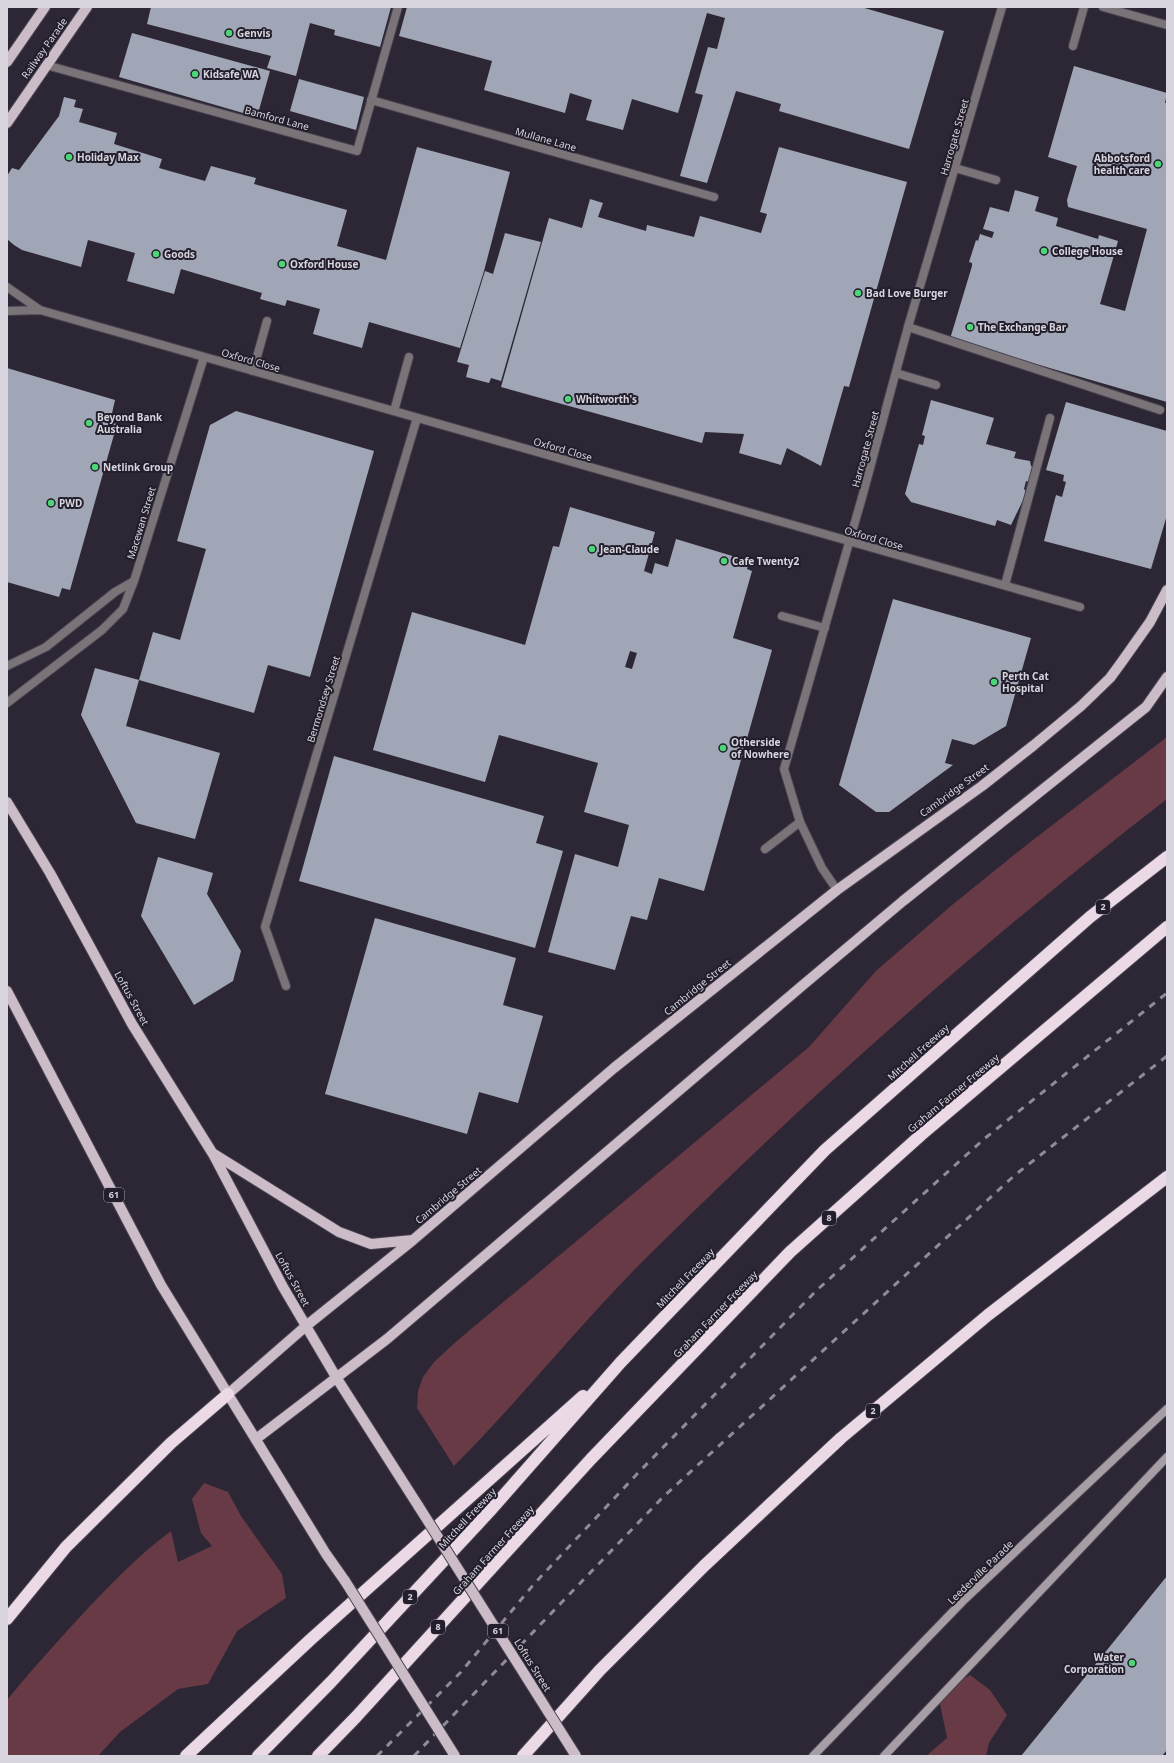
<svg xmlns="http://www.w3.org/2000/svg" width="1174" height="1763" viewBox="0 0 1174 1763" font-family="'Noto Sans',sans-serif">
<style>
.green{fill:#673a45}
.building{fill:#a1a6b7;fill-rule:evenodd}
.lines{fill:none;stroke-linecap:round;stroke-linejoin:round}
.service-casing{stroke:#484350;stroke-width:10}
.minor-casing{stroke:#484350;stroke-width:10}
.secondary-casing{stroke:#484350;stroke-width:10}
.primary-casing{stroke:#484350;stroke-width:12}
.motorway-casing{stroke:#484350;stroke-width:14}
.service{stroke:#7a7378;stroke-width:8}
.minor{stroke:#7a7378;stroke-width:8}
.secondary{stroke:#a79da5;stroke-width:8}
.primary{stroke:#cbbcc7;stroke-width:10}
.motorway{stroke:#ebd9e6;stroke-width:12}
.rail{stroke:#908c97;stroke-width:3;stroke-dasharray:7 7;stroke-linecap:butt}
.primary-bridge-casing{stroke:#484350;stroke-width:12;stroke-linecap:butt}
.primary-bridge{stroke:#cbbcc7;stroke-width:10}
.poi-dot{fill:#4cd676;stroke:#231e2b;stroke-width:1.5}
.labels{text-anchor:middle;stroke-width:4;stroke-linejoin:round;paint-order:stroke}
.shield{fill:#231e2b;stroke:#a29ea8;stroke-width:1}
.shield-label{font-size:9px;font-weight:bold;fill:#d8d5de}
.poi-label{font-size:10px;font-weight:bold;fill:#d8d5de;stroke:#231e2b;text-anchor:start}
.street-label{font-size:10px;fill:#d8d5de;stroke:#231e2b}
</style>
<rect width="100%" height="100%" fill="#2d2735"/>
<path class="green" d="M1167 737V799C983 941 809 1096 644 1260 578 1326 520 1400 454 1466L417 1408 418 1391 423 1377 434 1362 458 1340 809 1047 876 971 952 905 1029 843Z
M204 1483 228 1492 241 1516 282 1574 286 1598 237 1631 208 1684 178 1689 120 1732 98 1756H7V1700C34 1667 62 1636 90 1606 116 1579 141 1553 171 1531L178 1562 212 1546 201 1533 192 1499Z
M970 1675 990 1690 1007 1715 989 1743 986 1756H926L947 1738 938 1694Z"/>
<path class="building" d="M151 7H391L380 47 334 35 335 30 310 23 296 76 267 68 271 56 147 24Z
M407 7H861L944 31 909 149 779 111 781 104 736 91 707 183 680 176 703 95 695 93 708 47 717 49 725 18 707 13 678 113 632 99 623 130 586 120 592 100 570 93 565 113 484 90 492 61 399 36Z
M132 33 270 71 257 117 119 77Z
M1074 66 1167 93 1165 103H1167V402L950 339 972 266V263L969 262 976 240 978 241 980 234 992 238 994 232 983 229 990 207 1009 212 1015 190 1039 197 1035 211 1058 218 1056 226 1098 239 1099 235 1118 241 1100 304 1125 311 1147 229 1068 207 1067 200 1077 166 1048 157Z
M299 79 364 97 356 130 290 111Z
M64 97 76 100 74 107 83 109 79 122 117 133 114 144 162 159 159 168 205 181 211 166 256 178 254 184 347 210 337 246 386 260 417 147 510 172 484 271 460 348 369 322 362 348 313 334 320 309 287 300 285 306 260 299 262 293 181 269 174 294 127 281 135 253 88 240 81 267 22 250 14 245 7 239V176L12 168 19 170 59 116Z
M779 147 907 182 849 387 844 386 821 466 787 448 781 465 739 453 744 434 705 432 702 443 501 387 549 218 582 228 590 199 603 203 598 217 646 231 647 225 694 237 700 216 761 233 767 214 760 212Z
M505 233 541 242 501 381 491 378 489 383 466 377 469 365 457 362 485 271 493 274Z
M7 368 115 400 110 422 117 424 70 590 62 588 59 597 7 582Z
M931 400 994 418 986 444 1016 452 1014 458 1030 461 1031 466 1033 467 1029 482 1026 481 1024 489 1027 492 1011 525 997 520 995 526 911 502 905 494 919 444 923 445 925 436 922 435Z
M1066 402 1167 431V515L1151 569 1044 541 1056 495 1062 497 1066 482 1063 481 1064 475 1046 470Z
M236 411 374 451 310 677 268 665 254 713 139 680 153 632 180 640 206 549 177 541 210 425Z
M570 507 655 532 644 571 652 574 655 563 668 567 676 539 749 561 747 569 752 571 733 638 772 650 704 891 659 878 647 920 631 916 615 970 548 952 575 854 618 867 629 825 584 812 598 763 499 735 485 782 373 750 412 612 525 645 553 546 559 547ZM630 651 637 653 632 669 625 667Z
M893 599 1031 638 1006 726 974 745 952 739 945 763 953 765 889 812H876L839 785Z
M95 668 139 680 126 726 220 753 195 839 136 823 81 715Z
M334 756 544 816 536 843 563 851 535 948 299 881Z
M158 857 213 873 207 894 241 951 233 981 194 1005 141 916Z
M375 918 516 958 503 1005 543 1016 518 1103 479 1092 467 1134 325 1094Z
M1167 1576V1750L1162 1756H1021Z"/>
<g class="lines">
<g class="service-casing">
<path id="service" d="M1073 46 1084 7
M46 65 357 151 398 7
M371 100 714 197
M955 168 996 180
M908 327 1160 410
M253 371 267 321
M896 373 936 385
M394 411 409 357
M1005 585 1050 418
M782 616 825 628
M765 849 800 822"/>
</g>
<g class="minor-casing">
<path id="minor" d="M1103 7 1167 25
M7 287 40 310
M7 311 40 310 1080 607
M7 666 46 647 115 592 134 581
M7 703 102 630 123 609 134 581 204 357
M837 890 822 868 800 822 784 769 863 494 908 327 1002 7
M286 986 265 927 417 418"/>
</g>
<g class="secondary-casing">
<path id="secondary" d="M813 1756 965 1599 1167 1409
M884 1756 1167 1457"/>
</g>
<g class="primary-casing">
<path id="primary" d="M7 62 45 7
M7 123 87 7
M7 802 50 873 132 1024 213 1154 283 1287 336 1377 419 1507
M7 991 161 1285 326 1554 345 1581
M214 1154 339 1232 371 1244 413 1240
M228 1394 306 1326 413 1240 614 1068 837 890 982 786 1034 745 1081 706 1110 678 1121 663 1150 622 1167 590
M256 1439 387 1339 803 985 903 901 1146 707 1167 677"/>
</g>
<g class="motorway-casing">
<path id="motorway" d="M7 1619 66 1547 171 1443 228 1394
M186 1756 310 1640 583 1396
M258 1756 331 1682 489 1512 621 1362 825 1150 1090 917 1167 857
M318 1756 356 1717 591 1459 790 1252 921 1135 1167 927
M523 1756 600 1670 704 1566 841 1438 988 1315 1167 1177"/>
</g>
<use href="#service" class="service"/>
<use href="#minor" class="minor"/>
<use href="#secondary" class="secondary"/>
<use href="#primary" class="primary"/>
<use href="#motorway" class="motorway"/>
<path class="rail" d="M377 1756 461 1672 534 1584 637 1474 816 1291 984 1139 1167 993
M414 1756 663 1497 1015 1175 1167 1056"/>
<g class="primary-bridge-casing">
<path id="primary-bridge" d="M419 1507 576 1756
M345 1581 455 1756"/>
</g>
<use href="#primary-bridge" class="primary-bridge"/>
</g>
<g class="poi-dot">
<circle cx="229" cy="33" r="4"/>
<circle cx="195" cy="74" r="4"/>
<circle cx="69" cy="157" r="4"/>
<circle cx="1158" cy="164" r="4"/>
<circle cx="1044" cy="251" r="4"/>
<circle cx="156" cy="254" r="4"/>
<circle cx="282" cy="264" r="4"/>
<circle cx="858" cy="293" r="4"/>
<circle cx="970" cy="327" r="4"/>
<circle cx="568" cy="399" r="4"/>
<circle cx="89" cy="423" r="4"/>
<circle cx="95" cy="467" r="4"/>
<circle cx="51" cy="503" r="4"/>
<circle cx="592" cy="549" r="4"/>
<circle cx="724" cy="561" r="4"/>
<circle cx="994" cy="682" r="4"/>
<circle cx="723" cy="748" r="4"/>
<circle cx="1132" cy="1663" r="4"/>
</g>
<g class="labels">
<g class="shield">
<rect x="1096" y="900" width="14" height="14" rx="3"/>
<rect x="104" y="1188" width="20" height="14" rx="3"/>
<rect x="822" y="1211" width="14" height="14" rx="3"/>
<rect x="866" y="1404" width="14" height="14" rx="3"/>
<rect x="403" y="1590" width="14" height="14" rx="3"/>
<rect x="431" y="1620" width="14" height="14" rx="3"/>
<rect x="488" y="1624" width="20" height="14" rx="3"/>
</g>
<g class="shield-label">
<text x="1103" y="910">2</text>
<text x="114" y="1198">61</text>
<text x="829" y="1221">8</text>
<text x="873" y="1414">2</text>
<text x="410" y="1600">2</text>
<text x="438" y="1630">8</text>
<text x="498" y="1634">61</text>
</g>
<g class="poi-label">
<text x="237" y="37">Genvis</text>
<text x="203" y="78">Kidsafe WA</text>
<text x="77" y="161">Holiday Max</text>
<text x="1150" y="162" text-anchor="end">Abbotsford<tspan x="1150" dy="12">health care</tspan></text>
<text x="1052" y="255">College House</text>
<text x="164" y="258">Goods</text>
<text x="290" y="268">Oxford House</text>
<text x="866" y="297">Bad Love Burger</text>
<text x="978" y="331">The Exchange Bar</text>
<text x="576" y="403">Whitworth's</text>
<text x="97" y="421">Beyond Bank<tspan x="97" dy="12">Australia</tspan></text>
<text x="103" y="471">Netlink Group</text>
<text x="59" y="507">PWD</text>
<text x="600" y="553">Jean-Claude</text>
<text x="732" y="565">Cafe Twenty2</text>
<text x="1002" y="680">Perth Cat<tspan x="1002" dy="12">Hospital</tspan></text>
<text x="731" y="746">Otherside<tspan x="731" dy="12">of Nowhere</tspan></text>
<text x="1124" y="1661" text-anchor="end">Water<tspan x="1124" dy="12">Corporation</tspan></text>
</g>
<g class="street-label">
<text transform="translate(44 48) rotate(-55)" y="4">Railway Parade</text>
<text transform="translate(277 118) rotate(15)" y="4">Bamford Lane</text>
<text transform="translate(954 137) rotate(-74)" y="4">Harrogate Street</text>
<text transform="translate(546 139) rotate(16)" y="4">Mullane Lane</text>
<text transform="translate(251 360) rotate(16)" y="4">Oxford Close</text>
<text transform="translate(563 449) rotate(16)" y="4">Oxford Close</text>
<text transform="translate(865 449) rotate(-75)" y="4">Harrogate Street</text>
<text transform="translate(141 523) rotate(-73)" y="4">Macewan Street</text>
<text transform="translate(874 538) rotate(16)" y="4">Oxford Close</text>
<text transform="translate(323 699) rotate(-73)" y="4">Bermondsey Street</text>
<text transform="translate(954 790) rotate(-36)" y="4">Cambridge Street</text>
<text transform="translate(697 987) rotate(-39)" y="4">Cambridge Street</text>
<text transform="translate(132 998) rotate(61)" y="4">Loftus Street</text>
<text transform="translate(918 1052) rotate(-42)" y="4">Mitchell Freeway</text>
<text transform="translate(953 1093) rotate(-40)" y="4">Graham Farmer Freeway</text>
<text transform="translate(448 1195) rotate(-40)" y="4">Cambridge Street</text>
<text transform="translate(685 1278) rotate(-46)" y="4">Mitchell Freeway</text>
<text transform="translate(293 1279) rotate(61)" y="4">Loftus Street</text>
<text transform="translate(715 1314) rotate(-46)" y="4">Graham Farmer Freeway</text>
<text transform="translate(467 1518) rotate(-47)" y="4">Mitchell Freeway</text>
<text transform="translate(493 1550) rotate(-48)" y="4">Graham Farmer Freeway</text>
<text transform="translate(980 1572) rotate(-44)" y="4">Leederville Parade</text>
<text transform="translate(533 1665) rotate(58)" y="4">Loftus Street</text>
</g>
</g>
<rect width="1174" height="1763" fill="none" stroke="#d8d5de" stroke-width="16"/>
</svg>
